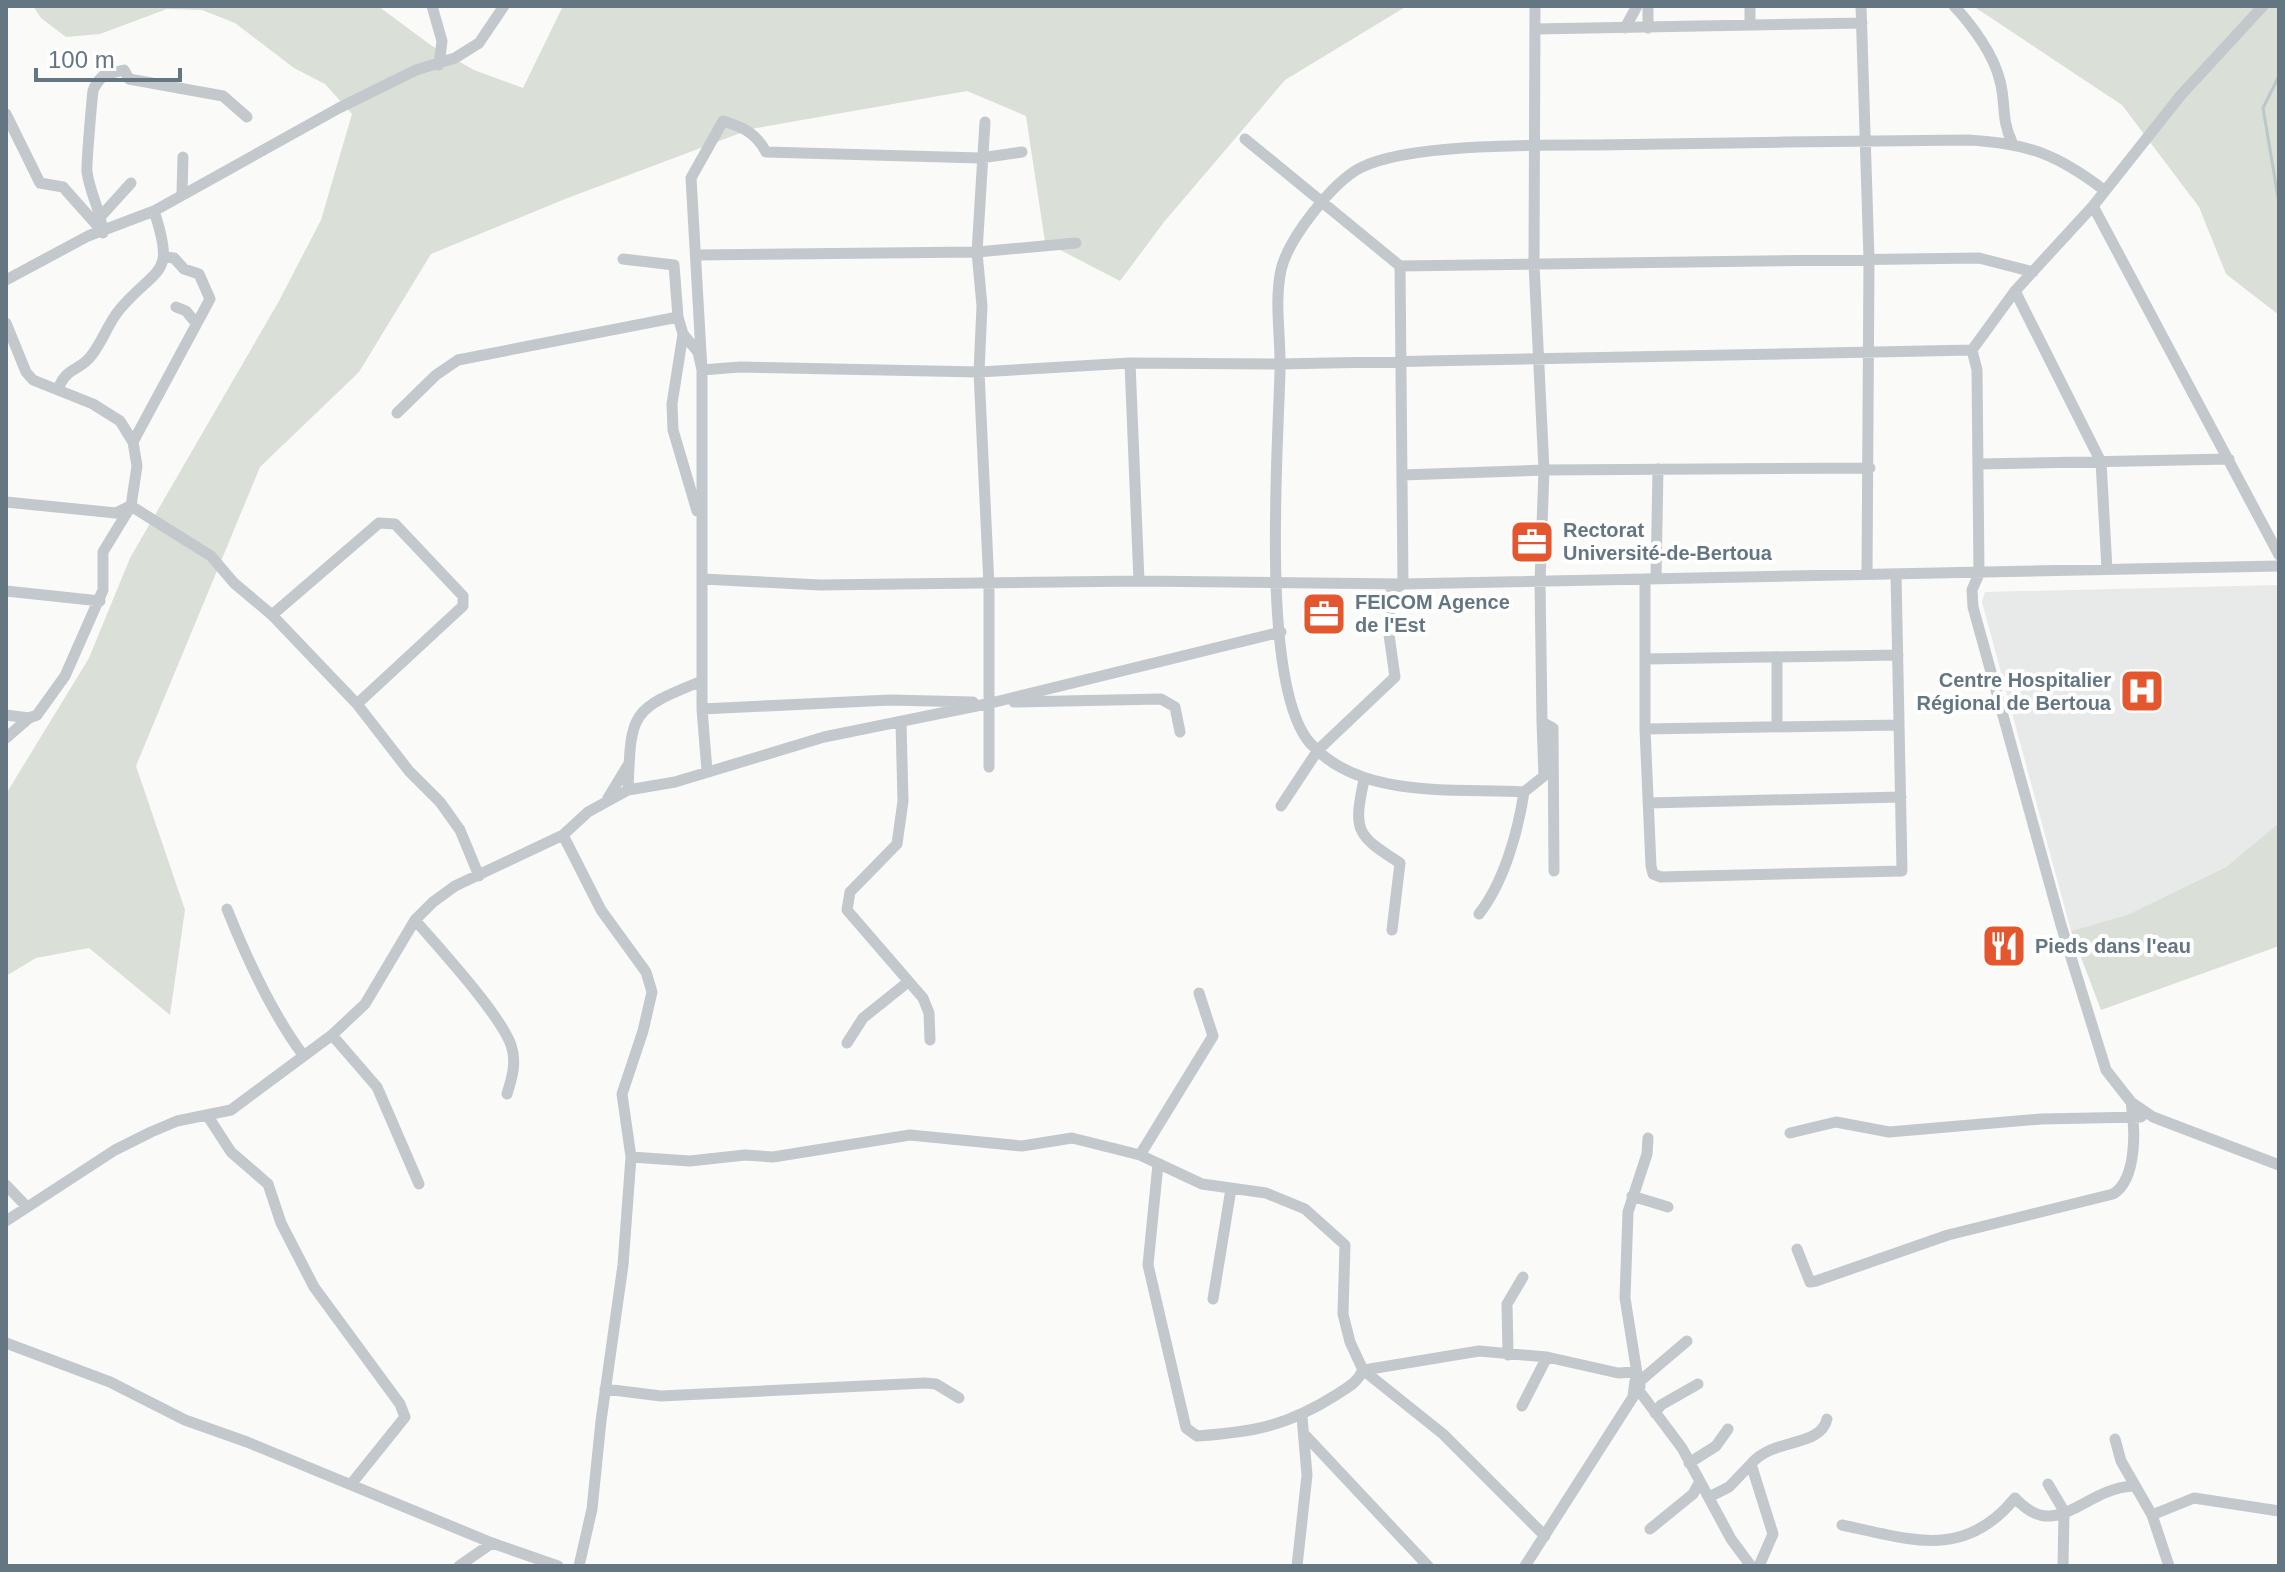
<svg xmlns="http://www.w3.org/2000/svg" width="2285" height="1572" viewBox="0 0 2285 1572" font-family="Arial,sans-serif">
<style>
.built{fill:#e8e9e9}
.green{fill:#dadfd7}
.lines{fill:none;stroke-linecap:round;stroke-linejoin:round}
.stream{stroke:#bbc7cb;stroke-width:3}
.minor{stroke:#c3c8cc;stroke-width:11}
.labels{text-anchor:middle;stroke-width:8;stroke-linejoin:round;paint-order:stroke}
.poi-label{font-size:20px;font-weight:bold;fill:#657683;stroke:#fff;text-anchor:start}
</style>
<rect width="100%" height="100%" fill="#fafaf8"/>
<path class="built" d="M2279 585V823L2226 867 2127 915 2071 931 1982 602 1985 592Z"/>
<path class="green" d="M33 6H378L432 46 474 70 523 88 563 6H1407L1285 80 1164 222 1120 281 1045 242 1026 116 967 91 751 129 565 199 431 254 359 372 260 467 136 766 185 910 170 1015 89 948 36 958 6 976V794L89 658 130 558 279 301 321 220 352 114 325 84 294 68 235 23 202 10 167 9 100 34 66 37 41 18Z
M1973 6H2279V315L2226 274 2199 207 2122 105Z
M2279 823V946L2101 1010 2071 931 2127 915 2226 867Z"/>
<g class="lines">
<path class="stream" d="M2279 76 2263 108 2279 203"/>
<path class="minor" d="M432 6 442 41 439 65
M1535 6 1534 264 1544 470 1540 582 1542 722 1553 728 1554 871
M1648 6V28
M1861 6 1869 259 1867 574
M1954 6C1972 25 1994 55 2000 81 2006 103 2001 120 2012 142
M2263 6 2181 95 2093 206 2015 291 1972 350 1977 370 1979 574 1972 590 1973 607 2061 925 2106 1070 2131 1102 2153 1117 2279 1165
M1750 25V6
M1625 28 1637 6
M1535 29 1862 23
M6 114 40 183 63 187 103 232
M985 122 977 252 982 306 979 372 989 586V767
M1245 139 1400 266 1979 258 2033 272
M182 193 183 157
M2093 206 2279 555
M102 215 131 183
M103 233C101 211 90 194 87 172 86 167 92 98 93 91 95 84 99 80 104 75L124 70 129 79 223 96 247 117
M697 255 977 252 1076 243
M623 259 674 265 678 317 683 334 672 404 673 430 697 511
M6 280 88 236 154 211 339 108 416 70 455 58 479 43 504 6
M2015 291 2101 462 2107 569
M176 307 186 311 196 323
M6 323 26 372 33 380 93 404 120 421 133 442 137 466 131 506 103 552V590L65 676 37 715 29 718 6 715
M683 334 698 352 702 370 740 367 979 372 1130 363 1280 364 1972 350
M1130 363 1139 581
M58 389C67 366 80 371 91 356 103 341 108 323 120 309 158 265 176 277 154 211
M397 413 436 375 458 360 678 317
M133 442 210 299 199 274 184 269 174 258 165 257
M1978 464 2229 459
M1402 475 1544 470 1870 468
M6 502 116 513 130 506
M131 506 211 556 234 583 272 615 357 704 409 771 440 802 460 830 479 876
M703 579 820 585 1139 581 1403 584 2279 566
M1645 579V729L1651 866 1653 874 1661 877 1902 871 1896 574
M1656 579 1658 469
M6 591 100 601
M272 615 379 523 395 524 463 596V606L357 704
M1645 659 1898 655
M1014 702 1161 699 1175 707 1180 732
M702 709 890 700 973 702
M1542 722 1544 776 1524 792C1456 788 1360 800 1310 743 1260 685 1278 452 1280 371 1281 337 1274 303 1281 270 1288 239 1332 183 1360 168 1407 143 1540 145 1597 145 1721 143 1844 141 1968 140 2027 143 2057 154 2104 190
M901 723 903 801 897 844 850 892 847 910 923 998 929 1013 930 1040
M1777 727V657
M1645 729 1899 725
M6 738 29 718
M707 771 702 709V370L691 178 723 121C743 127 756 133 766 152L980 158 1022 152
M1364 780C1353 831 1356 835 1400 863L1392 930
M628 790C631 713 629 710 702 681
M608 798 628 765
M1648 803 1901 797
M1281 806 1318 750 1395 677 1388 628 1391 591 1403 584 1400 266
M227 909C247 959 271 1012 303 1055
M1479 914C1504 882 1518 832 1524 792
M415 920C439 948 500 1014 511 1045 517 1062 512 1078 507 1094
M332 1035 377 1087 419 1184
M847 1043 863 1018 908 982
M207 1115 231 1152 268 1184 281 1223 314 1287 400 1404 405 1417 352 1483
M1790 1133 1836 1122 1889 1132 2041 1119 2141 1117
M1648 1138 1647 1154 1628 1212 1625 1298 1640 1392 1682 1448 1731 1539 1751 1566
M1140 1155 1213 1036 1199 993
M631 1157 690 1161 745 1155 773 1157 910 1135 1022 1146 1072 1138 1140 1155 1202 1184 1266 1193 1305 1209 1345 1245 1343 1314 1350 1342 1363 1370 1443 1434 1545 1536
M1158 1164 1148 1265 1186 1428 1197 1436C1254 1432 1287 1426 1336 1395 1348 1387 1357 1383 1363 1370
M6 1185 27 1207
M1632 1196 1668 1207
M6 1221 115 1150 151 1132 177 1121 231 1110 332 1035 365 1004 415 920 433 902 455 886 563 835
M1797 1249 1810 1282 1816 1281 1948 1235 2113 1194C2138 1179 2135 1126 2131 1102
M1213 1299 1231 1189
M6 1343 110 1382 185 1420 247 1442 492 1543 558 1566
M1508 1355 1507 1304 1523 1277
M1364 1370 1479 1351 1547 1357 1618 1373 1636 1372
M1640 1387V1381L1687 1341
M605 1389 661 1396 925 1383 936 1384 959 1398
M1522 1406 1547 1357
M1655 1413 1661 1405 1698 1384
M1305 1435 1428 1566
M2115 1439 2121 1461 2152 1515 2169 1566
M1689 1463 1716 1446 1728 1429
M2048 1484 2064 1511 2063 1566
M1711 1496 1729 1487 1751 1464
M2152 1515 2194 1498 2279 1511
M1842 1525C1909 1539 1964 1561 2015 1498 2057 1544 2083 1488 2134 1486
M1650 1529 1693 1494 1699 1483
M459 1566 492 1543
M579 1566 592 1509 601 1421 623 1265 631 1157 622 1094 643 1031 652 992 646 972 601 910 563 835 588 812 628 790 675 782 824 737 991 703 1281 632
M1297 1566 1307 1475 1302 1417
M1525 1566 1633 1397 1635 1381
M1759 1566 1773 1534 1751 1464C1774 1437 1820 1448 1827 1419"/>
</g>
<defs>
<g id="office-square" transform="scale(2.3)"><rect x="-9" y="-9" width="18" height="18" rx="4" fill="#e4572e" stroke="#fff"/><path d="M-6-3h4V-5.5h4V-3h4V5H-6ZM-1-4.5V-3h2v-1.5ZM-6 0V1H6V0Z" fill="#fff"/></g>
<g id="hospital-square" transform="scale(2.3)"><rect x="-9" y="-9" width="18" height="18" rx="4" fill="#e4572e" stroke="#fff"/><path d="M-5-5h3v3.5h4V-5h3V5h-3V1.5h-4V5h-3Z" fill="#fff"/></g>
<g id="restaurant-square" transform="scale(2.3)"><rect x="-9" y="-9" width="18" height="18" rx="4" fill="#e4572e" stroke="#fff"/><path d="M-5-6h1v4h1v-4h1v4h1v-4h1v5L-1.5 .5V6h-2V.5L-5-1ZM5-6V6H3V1.5H1.5Q1.5-4 5-6Z" fill="#fff"/></g>
</defs>
<g fill-rule="evenodd">
<use href="#office-square" x="1532" y="542"/>
<use href="#office-square" x="1324" y="614"/>
<use href="#hospital-square" x="2142" y="691"/>
<use href="#restaurant-square" x="2004" y="946"/>
</g>
<g class="labels">
<g class="poi-label">
<text x="1563" y="537">Rectorat<tspan x="1563" dy="23">Université-de-Bertoua</tspan></text>
<text x="1355" y="609">FEICOM Agence<tspan x="1355" dy="23">de l'Est</tspan></text>
<text x="2111" y="687" text-anchor="end">Centre Hospitalier<tspan x="2111" dy="23">Régional de Bertoua</tspan></text>
<text x="2035" y="953">Pieds dans l'eau</text>
</g>
</g>
<rect width="2285" height="1572" fill="none" stroke="#657683" stroke-width="16"/>
<path d="M36 68v12h144v-12" fill="none" stroke="#657683" stroke-width="4"/>
<text x="48" y="68" font-size="24" fill="#657683" stroke="#ffffff" stroke-width="6" paint-order="stroke">100 m</text>
</svg>
